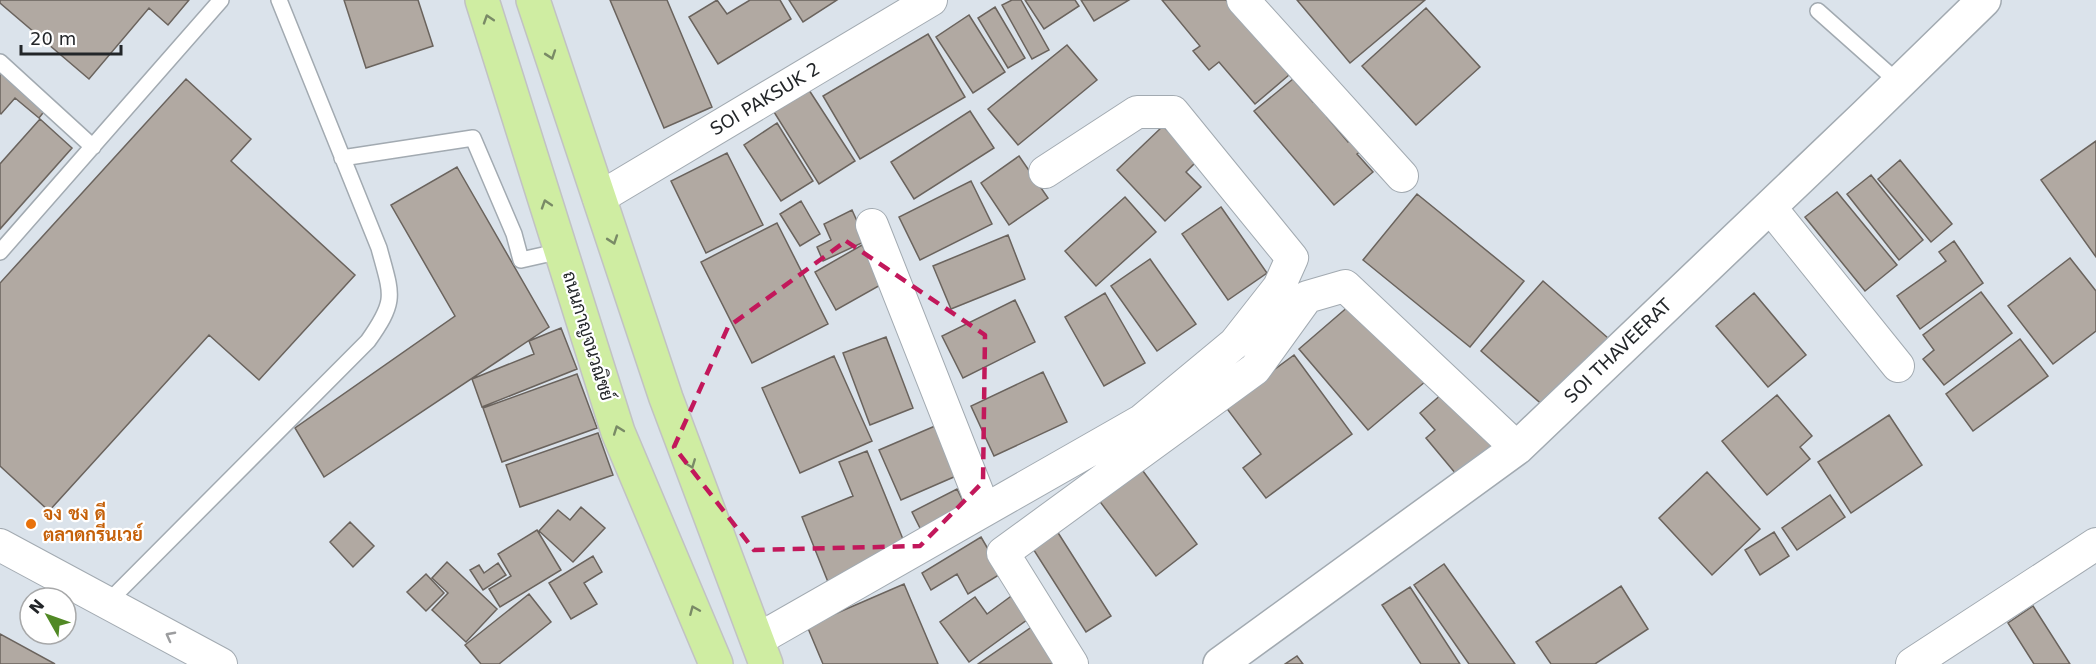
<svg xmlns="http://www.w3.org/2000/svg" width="2096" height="664" viewBox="0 0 2096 664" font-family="'DejaVu Sans',Sarabun,sans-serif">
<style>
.building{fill:#b1a9a2;stroke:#6a635d;stroke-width:1.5}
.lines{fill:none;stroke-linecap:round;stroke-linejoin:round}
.lane-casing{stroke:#a2aab1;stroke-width:18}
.street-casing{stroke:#a2aab1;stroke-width:34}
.secondary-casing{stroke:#a2aab1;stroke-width:36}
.primary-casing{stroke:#c1c2c3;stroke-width:36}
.lane{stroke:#fff;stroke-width:15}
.street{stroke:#fff;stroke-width:32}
.secondary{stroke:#fff;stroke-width:33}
.primary{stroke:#cfeda2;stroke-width:33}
.oneway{stroke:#798a66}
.oneway2{stroke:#9c9d9f}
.marked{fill:none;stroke:#c2185b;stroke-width:4.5;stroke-dasharray:12 8;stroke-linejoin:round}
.food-dot{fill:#e8710a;stroke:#fff;stroke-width:2}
.labels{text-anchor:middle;stroke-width:4.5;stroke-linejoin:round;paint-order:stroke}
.street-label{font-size:18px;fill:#232629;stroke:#fff}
.food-label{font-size:18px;font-weight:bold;fill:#c56008;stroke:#fff;text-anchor:start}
</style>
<rect width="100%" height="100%" fill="#dbe3eb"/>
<path class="building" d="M0 0H189L168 25 149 8 89 79 0 3Z
M344 0H418L433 46 366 68Z
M610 0H667L712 107 664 128Z
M717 0 727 14 750 0H780L791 19 718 64 689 17Z
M789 0H837L803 22Z
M1012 0H1021L1049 50 1032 59 1002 5Z
M1025 0H1075L1079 6 1044 29Z
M1081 0H1129L1094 21Z
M1162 0H1226L1289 75 1255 104 1219 62 1209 70 1193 51 1200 46Z
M1297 0H1425L1350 63Z
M995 7 1025 58 1008 68 978 18Z
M1426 8 1480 67 1416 125 1362 66Z
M969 15 1005 72 973 93 936 37Z
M928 34 965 97 860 159 823 96Z
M1067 45 1097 80 1018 145 988 109Z
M0 71 46 109 39 118 15 98 1 114 0 113Z
M186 79 251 139 231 161 355 275 259 380 209 335 49 511 0 466V283Z
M1293 79 1313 102 1321 95 1334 111 1327 117 1348 142 1356 136 1365 148 1357 154 1373 172 1334 205 1254 111Z
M809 90 855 161 819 184 774 112Z
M970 111 994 148 914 199 891 162Z
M40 119 72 148 0 229V164Z
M777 123 813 181 781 201 744 145Z
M1163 126 1197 161 1186 172 1201 187 1165 221 1117 170Z
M2096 141V257L2041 180Z
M727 153 763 225 706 253 671 181Z
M1019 156 1048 198 1009 225 981 183Z
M1900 160 1952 224 1931 242 1878 179Z
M457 167 549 327 324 477 295 428 455 316 391 205Z
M1871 175 1923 240 1899 260 1847 194Z
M971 181 992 224 920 260 899 217Z
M1837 192 1897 265 1865 291 1805 217Z
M1417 194 1524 281 1470 347 1363 260Z
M1125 197 1156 232 1096 286 1065 251Z
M801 201 820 234 800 246 780 214Z
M1221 207 1267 273 1228 300 1182 234Z
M852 210 866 241 823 261 817 247 831 240 824 224Z
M777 223 828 324 752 363 701 262Z
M1008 235 1025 279 951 309 933 266Z
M1954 241 1983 283 1920 329 1897 296 1946 261 1939 252Z
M862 245 884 283 836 310 815 272Z
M2070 258 2096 291V331L2053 364 2008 306Z
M1150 259 1196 324 1157 351 1111 286Z
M1543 281 1608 338 1546 408 1481 351Z
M1981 292 2012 333 1944 385 1923 359 1934 350 1923 335Z
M1105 293 1145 363 1104 386 1065 317Z
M1754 293 1806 355 1768 387 1716 326Z
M1357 299 1426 381 1368 430 1299 349Z
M1015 300 1035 342 963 378 942 336Z
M561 328 577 369 482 407 472 379 534 354 529 341Z
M886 337 913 408 870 425 843 353Z
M2020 339 2048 376 1973 431 1946 394Z
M1294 355 1352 434 1266 498 1243 468 1261 454 1225 406Z
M834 356 872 441 800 473 762 388Z
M1043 372 1067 422 994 456 971 406Z
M577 374 597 428 502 462 483 408Z
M1450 387 1500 447 1461 480 1426 438 1435 430 1420 413Z
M1777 395 1812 436 1800 447 1810 459 1767 495 1722 441Z
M1889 415 1922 465 1851 513 1818 462Z
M942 423 963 473 901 500 879 450Z
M598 433 613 475 520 507 506 465Z
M867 451 907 549 828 582 802 517 853 496 839 462Z
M1140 467 1197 544 1156 576 1098 499Z
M1707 472 1760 529 1712 575 1659 518Z
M957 489 969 513 924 536 912 512Z
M1830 495 1845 517 1797 550 1782 528Z
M581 507 605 528 573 562 539 531 558 510 570 520Z
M350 522 374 546 353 567 330 542Z
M1055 528 1111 616 1086 632 1030 544Z
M537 530 561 570 500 607 489 589 511 576 498 554Z
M1774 532 1789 556 1760 575 1745 550Z
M981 537 1002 573 968 594 957 574 931 590 922 573Z
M593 556 602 572 584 583 597 604 571 619 549 583Z
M447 562 497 609 466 642 432 610 448 593 432 578Z
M498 563 506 575 483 590 470 570 479 565 484 573Z
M1444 564 1515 664H1469L1414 585Z
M426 574 444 593 426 611 407 592Z
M904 584 938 664H823L807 626Z
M1621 586 1648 629 1595 664H1551L1536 642Z
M1410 587 1460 664H1421L1382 605Z
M529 594 551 622 499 664H481L465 645Z
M1014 594 1031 617 969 662 940 622 975 597 987 614Z
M2033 606 2070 664H2034L2008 623Z
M1036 624 1054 664H978Z
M0 634 55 664H0Z
M1297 656 1303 664H1285Z"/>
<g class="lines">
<g class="lane-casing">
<path id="lane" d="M1818 11 1899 83
M0 62 93 147
M342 158 473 138 514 234 521 260 561 251
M0 252 221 0
M107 603 368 341C397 300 392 296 379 248L279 0"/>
</g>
<g class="street-casing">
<path id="street" d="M1243 0 1402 176
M599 198 931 0
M1770 207 1898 366
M872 225 984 509
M0 545 221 664
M757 640 1141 421 1235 343 1279 287 1292 258 1173 112H1137L1045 172
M1072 664 1003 553 1255 369 1307 297 1345 286 1517 448
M1912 664 2096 544"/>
</g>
<g class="secondary-casing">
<path id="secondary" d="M1220 664 1517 448 1866 115 1984 0"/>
</g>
<g class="primary-casing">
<path id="primary" d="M482 0 618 432 716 664
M533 0 666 398 766 664"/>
</g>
<use href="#lane" class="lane"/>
<use href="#street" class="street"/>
<use href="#secondary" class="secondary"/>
<use href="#primary" class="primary"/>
</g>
<defs><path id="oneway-chevron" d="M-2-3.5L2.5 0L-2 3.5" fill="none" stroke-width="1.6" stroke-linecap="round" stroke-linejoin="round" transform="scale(1.5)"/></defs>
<g class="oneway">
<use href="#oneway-chevron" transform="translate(488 19) rotate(-108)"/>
<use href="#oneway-chevron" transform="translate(551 55) rotate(71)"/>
<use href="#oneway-chevron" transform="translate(546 204) rotate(-108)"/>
<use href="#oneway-chevron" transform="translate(613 240) rotate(71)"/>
<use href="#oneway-chevron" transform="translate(618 430) rotate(-110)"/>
<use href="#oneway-chevron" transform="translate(691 464) rotate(69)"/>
<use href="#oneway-chevron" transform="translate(694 610) rotate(-113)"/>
</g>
<use class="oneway2" href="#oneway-chevron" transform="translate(170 636) rotate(-152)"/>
<path class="marked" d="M846 241 985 335 983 482 920 546 754 550 674 447 728 327Z"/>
<circle class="food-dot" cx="31" cy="524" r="6"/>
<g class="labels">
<g class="street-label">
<text transform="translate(765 99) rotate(-31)" y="6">SOI PAKSUK 2</text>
<text transform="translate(588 336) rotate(73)" y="6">ถนนกาญจนวณิชย์</text>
<text transform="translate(1618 351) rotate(-44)" y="6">SOI THAVEERAT</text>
</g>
<g class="food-label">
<text x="43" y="520">จง ชง ดี<tspan x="43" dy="21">ตลาดกรีนเวย์</tspan></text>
</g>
</g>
<g transform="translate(48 616) rotate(310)"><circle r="28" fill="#ffffff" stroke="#a7a8a9" stroke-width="1.5"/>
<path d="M0-4.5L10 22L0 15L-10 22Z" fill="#518925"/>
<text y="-9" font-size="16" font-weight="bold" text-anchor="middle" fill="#232629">N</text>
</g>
<path d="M21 45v9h100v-9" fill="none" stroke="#232629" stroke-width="3"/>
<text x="30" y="45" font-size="18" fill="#232629" stroke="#ffffff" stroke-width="4.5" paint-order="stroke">20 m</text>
</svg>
